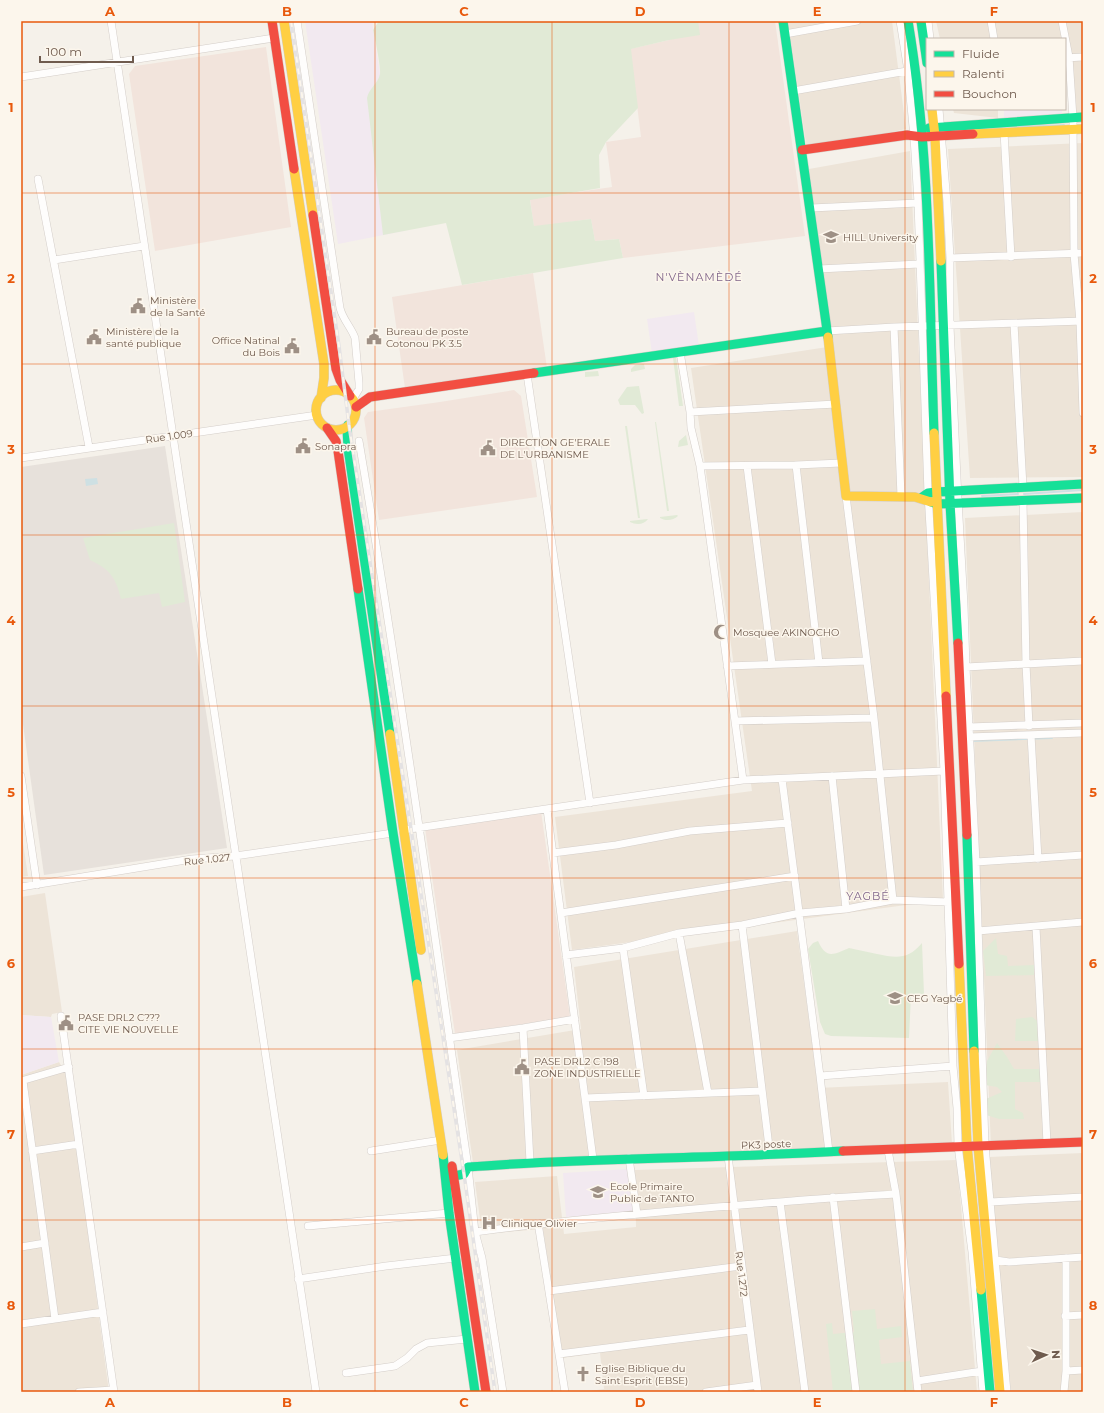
<svg xmlns="http://www.w3.org/2000/svg" width="1104" height="1413" viewBox="0 0 1104 1413" font-family="Montserrat,sans-serif">
<style>
.residential{fill:#ede4d8}
.commercial{fill:#f2e4dc}
.industrial{fill:#e7e1db}
.education{fill:#f2e9f0}
.green{fill:#e1ead6}
.water{fill:#cee0e3}
.lines{fill:none;stroke-linecap:round;stroke-linejoin:round}
.stream{stroke:#cee0e3;stroke-width:2}
.street-casing{stroke:#d4cec9;stroke-width:8}
.fast-casing{stroke:#d4cec7;stroke-width:10}
.slow-casing{stroke:#d4cec7;stroke-width:10}
.jam-casing{stroke:#d4cec7;stroke-width:10}
.street{stroke:#fefdfc;stroke-width:7}
.fast{stroke:#16e098;stroke-width:9}
.slow{stroke:#ffcf43;stroke-width:9}
.jam{stroke:#f24e42;stroke-width:9}
.rail-casing{stroke:#e4e2e3;stroke-width:3.5}
.rail{stroke:#fcf6ec;stroke-width:2;stroke-dasharray:6;stroke-linecap:butt}
.grid{fill:none;stroke:#e8590c;stroke-width:1;stroke-opacity:0.55}
.labels{text-anchor:middle;stroke-width:3;stroke-linejoin:round;paint-order:stroke}
.poi-label{font-size:10px;fill:#6f5b4e;stroke:#fcf6ec;text-anchor:start}
.street-label{font-size:10px;fill:#6f5b4e;stroke:#fcf6ec}
.neighbourhood-label{font-size:11px;letter-spacing:1px;fill:#80668b;stroke:#fcf6ec}
.neatline{fill:none;stroke:#e8590c;stroke-width:1.5}
.grid-label{font-size:13px;text-anchor:middle;font-weight:bold;fill:#e8590c}
</style>
<rect width="100%" height="100%" fill="#f5f1ea"/>
<path class="residential" d="M788 21H892L906 129 807 150Z
M936 21H1083V123H1074L1065 39H940Z
M953 109H998V118L954 113Z
M1083 143V477L970 478 948 149Z
M910 151 943 900 572 950 555 817 752 791 691 368 834 346 809 169Z
M1083 512V1143L991 1147 965 518Z
M21 830 28 876 21 877Z
M45 893 62 1012 52 1014 51 1017 21 1015V897Z
M797 931 818 1088 948 1082 952 1144 473 1163 457 1050 581 1029 574 967Z
M59 1062 67 1075 109 1392H21V1075Z
M1083 1153V1392H1011L989 1157Z
M957 1160 977 1392H583L604 1389 600 1353 562 1358 543 1229 482 1234 475 1182 557 1176 564 1234 636 1227 635 1170Z"/>
<path class="commercial" d="M667 21H775L805 236 623 258 619 239 595 241 591 219 534 227 530 199 612 187 606 142 641 137 630 49 669 40Z
M266 47 291 227 155 251 129 74 135 66Z
M533 273 547 368 405 388 392 297Z
M514 390 521 396 537 497 379 520 364 418 368 412 440 402Z
M541 811 570 1017 455 1034 425 828Z"/>
<path class="industrial" d="M165 446 227 848 44 875 21 710V467Z"/>
<path class="education" d="M305 21H372L404 231 338 244Z
M1004 109H1062V116L1004 119Z
M694 312 699 346 652 353 647 319Z
M21 1015 51 1017 59 1062 21 1075Z
M629 1169 633 1212 566 1217 563 1173Z"/>
<path class="green" d="M379 21H698L700 35 669 40 631 49 638 108 606 142 599 155 600 188 530 200 534 226 591 219 595 241 619 239 623 258 462 285 446 223 383 235 367 98C369 88 378 84 380 74 381 67 375 38 373 30Z
M676 357 683 406H679L673 358Z
M644 364 645 369 631 372V369L635 365Z
M598 371 599 376 585 377V372Z
M639 386 644 413 642 414 635 405H620L618 400 627 387Z
M655 422H656L669 511H667Z
M625 426H627L640 518H638Z
M686 435 688 445 678 447 679 441Z
M677 515 678 516C673 521 665 521 660 518V517Z
M647 519H648C644 525 636 525 630 522V521Z
M174 523 185 602 162 607 159 593 121 599C116 578 110 569 90 560L83 538Z
M996 938 998 954 1007 956 1008 966 1034 965V975L986 976 983 951Z
M818 941C826 959 833 955 849 948 858 950 868 952 877 954 896 958 908 960 922 943L924 994 911 995 909 1038 831 1036 825 1034 820 1022 808 949 813 943Z
M1032 1017 1040 1023V1041H1015L1016 1019Z
M997 1043 1007 1057 1014 1069H1042V1082H1015V1109L1023 1113 1024 1119H999L986 1115V1099L1002 1092 997 1087 985 1085 987 1061Z
M875 1309 877 1329 901 1326 902 1337 879 1340 881 1364 910 1361 913 1392H833L826 1324 832 1323 833 1334 854 1332 852 1311Z"/>
<path class="water" d="M97 478 98 484 86 486 85 479Z"/>
<g class="lines">
<path class="stream" d="M1015 127 1064 125
M1024 494 1083 490
M982 496 1018 494
M972 741 1052 738"/>
<g class="street-casing">
<path id="street" d="M111 21 316 1392
M297 21 340 308C343 320 351 327 355 338L359 383V389L353 399
M900 21 907 65 914 137 918 203 928 493 944 771 953 1066 957 1108 958 1146 972 1252 983 1392
M928 21 930 39
M991 21 994 39
M1062 21 1069 57 1073 118 1074 254 1080 322 1083 413
M785 34 857 21
M1065 58 1083 57
M21 77 274 38
M793 91 907 71
M939 109 947 202 950 258V326L958 500 964 605 966 667 976 862 985 1145 1007 1392
M1004 132 1011 257
M38 179 89 447
M811 208 918 203
M950 258 1083 253
M54 260 144 246
M819 269 919 264
M1014 324 1023 487
M894 327 901 496
M827 331 894 327 1083 321
M680 352 690 412 691 428 700 466 743 780
M527 374 590 803
M690 412 836 404
M359 441C400 683 433 925 468 1167L475 1232 482 1258 503 1392
M21 458 317 415
M796 465 819 663
M700 466 796 465 841 463
M747 466 772 664
M846 496 874 718 893 900
M1023 500 1026 664 1029 726
M727 666 867 661
M966 667 1083 661
M735 721 874 718
M969 727 1083 723
M1031 735 1038 859
M969 737 1083 733
M21 776 37 885
M832 776 846 909
M782 779 820 1076 829 1152
M547 809 593 1159
M403 830 743 780 944 771
M553 853 616 845 690 831 788 823
M976 862 1083 855
M21 887 192 859 235 856 393 833
M561 913 795 876
M742 925 770 1155
M1036 927 1047 1143
M978 931 1083 922
M679 933 708 1093
M623 948 644 1096
M566 955 623 948 679 933 742 925 800 913 846 909 893 900 948 902
M61 1016 114 1392
M523 1028 530 1162
M449 1038 523 1028 575 1019
M820 1076 953 1066
M21 1081 69 1067
M23 1081 55 1319
M585 1098 762 1091
M888 1150 896 1194 918 1392
M32 1151 79 1144
M371 1151 441 1140
M728 1156 758 1392
M629 1158 637 1214
M833 1197 856 1392
M780 1202 805 1392
M990 1202 1083 1197
M538 1223 565 1392
M308 1226 449 1213
M475 1232C556 1221 636 1214 717 1207 777 1202 836 1197 896 1194
M21 1247 45 1243
M996 1260 1009 1262 1083 1257
M298 1279 386 1266 456 1258
M549 1291 741 1266
M1065 1316 1083 1315
M21 1324 103 1312
M559 1354 749 1330
M1066 1371 1083 1370
M346 1373 395 1366 407 1358 416 1349 427 1343 467 1339
M917 1381 982 1371
M79 1392 114 1390
M706 1392 757 1385
M1064 1392 1066 1371V1258"/>
</g>
<g class="fast-casing">
<path id="fast" d="M783 21 828 337
M908 21C931 157 929 295 934 433
M921 21 927 63
M929 128 1083 117
M941 261 950 503 958 643
M534 373 827 331
M348 425 347 428 348 448 390 734
M921 498 928 493 936 492 1083 484
M931 502 937 504 1083 498
M358 589 393 833 417 984
M967 835 974 1051
M443 1155 449 1213 475 1392
M454 1176 464 1174 468 1167C555 1160 641 1159 728 1156 767 1155 805 1153 843 1151
M981 1290 990 1392"/>
</g>
<g class="slow-casing">
<path id="slow" d="M284 21 313 215
M932 109 935 136 941 261
M973 134 1083 129
M294 169 324 364V378L321 398
M828 337 846 496 915 497 931 502
M316 410a20 20 0 1 1 40 0a20 20 0 1 1-40 0Z
M934 433 946 696
M390 734 421 950
M959 964 967 1146 981 1290
M417 984 443 1155
M974 1051 978 1145 1000 1392"/>
</g>
<g class="jam-casing">
<path id="jam" d="M272 21 294 169
M802 150 907 135 922 137 973 134
M313 215 336 369 340 380 350 396
M356 407 370 397 534 373
M327 428 336 441 338 451 358 589
M958 643 967 835
M946 696 959 964
M843 1151 1083 1142
M452 1166 486 1392"/>
</g>
<use href="#street" class="street"/>
<use href="#fast" class="fast"/>
<use href="#slow" class="slow"/>
<use href="#jam" class="jam"/>
<g class="rail-casing">
<path id="rail" d="M291 21 339 346 349 425 464 1174 495 1392"/>
</g>
<use href="#rail" class="rail"/>
</g>
<path class="grid" d="M199 21V1392M375 21V1392M552 21V1392M729 21V1392M905 21V1392M21 193H1083M21 364H1083M21 535H1083M21 706H1083M21 878H1083M21 1049H1083M21 1220H1083"/>
<defs>
<g id="university-bare" transform="scale(1.2)"><path d="M0-5L7-2L0 1L-7-2ZM-4 1L0 2.5L4 1V4Q0 6-4 4Z" fill="#9e9085" stroke="#fcf6ec" stroke-width="2.5" paint-order="stroke"/></g>
<g id="civic-bare" transform="scale(1.2)"><path d="M-.6-6.5H3V-4.5H.6V-3L4-1V1h2V6H-6V1h2V-1L-.6-3ZM-1.2 2.5V6h2.4V2.5Z" fill="#9e9085" stroke="#fcf6ec" stroke-width="2.5" paint-order="stroke"/></g>
<g id="mosque-bare" transform="scale(1.2)"><path d="M3.5-4.9A6 6 0 1 0 3.5 4.9A5 5 0 1 1 3.5-4.9Z" fill="#9e9085" stroke="#fcf6ec" stroke-width="2.5" paint-order="stroke"/></g>
<g id="school-bare" transform="scale(1.2)"><path d="M0-5L7-2L0 1L-7-2ZM-4 1L0 2.5L4 1V4Q0 6-4 4Z" fill="#9e9085" stroke="#fcf6ec" stroke-width="2.5" paint-order="stroke"/></g>
<g id="hospital-bare" transform="scale(1.2)"><path d="M-5-5h3v3.5h4V-5h3V5h-3V1.5h-4V5h-3Z" fill="#9e9085" stroke="#fcf6ec" stroke-width="2.5" paint-order="stroke"/></g>
<g id="church-bare" transform="scale(1.2)"><path d="M-1.2-6h2.4v3.5h3.3v2.4h-3.3V6h-2.4V-.1h-3.3v-2.4h3.3Z" fill="#9e9085" stroke="#fcf6ec" stroke-width="2.5" paint-order="stroke"/></g>
</defs>
<g fill-rule="evenodd">
<use href="#university-bare" x="831" y="237"/>
<use href="#civic-bare" x="138" y="306"/>
<use href="#civic-bare" x="94" y="337"/>
<use href="#civic-bare" x="374" y="337"/>
<use href="#civic-bare" x="292" y="346"/>
<use href="#civic-bare" x="303" y="446"/>
<use href="#civic-bare" x="488" y="448"/>
<use href="#mosque-bare" x="721" y="632"/>
<use href="#university-bare" x="895" y="998"/>
<use href="#civic-bare" x="66" y="1023"/>
<use href="#civic-bare" x="522" y="1067"/>
<use href="#school-bare" x="598" y="1192"/>
<use href="#hospital-bare" x="489" y="1223"/>
<use href="#church-bare" x="583" y="1374"/>
</g>
<g class="labels">
<g class="poi-label">
<text x="843" y="241">HILL University</text>
<text x="150" y="304">Ministère<tspan x="150" dy="12">de la Santé</tspan></text>
<text x="106" y="335">Ministère de la<tspan x="106" dy="12">santé publique</tspan></text>
<text x="386" y="335">Bureau de poste<tspan x="386" dy="12">Cotonou PK 3.5</tspan></text>
<text x="280" y="344" text-anchor="end">Office Natinal<tspan x="280" dy="12">du Bois</tspan></text>
<text x="500" y="446">DIRECTION GE'ERALE<tspan x="500" dy="12">DE L'URBANISME</tspan></text>
<text x="315" y="450">Sonapra</text>
<text x="733" y="636">Mosquee AKINOCHO</text>
<text x="907" y="1002">CEG Yagbé</text>
<text x="78" y="1021">PASE DRL2 C???<tspan x="78" dy="12">CITE VIE NOUVELLE</tspan></text>
<text x="534" y="1065">PASE DRL2 C 198<tspan x="534" dy="12">ZONE INDUSTRIELLE</tspan></text>
<text x="610" y="1190">Ecole Primaire<tspan x="610" dy="12">Public de TANTO</tspan></text>
<text x="501" y="1227">Clinique Olivier</text>
<text x="595" y="1372">Eglise Biblique du<tspan x="595" dy="12">Saint Esprit (EBSE)</tspan></text>
</g>
<g class="street-label">
<text transform="translate(169 436) rotate(-8)" y="4">Rue 1.009</text>
<text transform="translate(207 859) rotate(-6)" y="4">Rue 1.027</text>
<text transform="translate(766 1144) rotate(-2)" y="4">PK3 poste</text>
<text transform="translate(742 1274) rotate(83)" y="4">Rue 1.272</text>
</g>
<g class="neighbourhood-label">
<text x="699" y="281">N'VÈNAMÈDÉ</text>
<text x="868" y="900">YAGBÉ</text>
</g>
</g>
<rect width="1104" height="1413" fill="none" stroke="#fcf6ec" stroke-width="44"/>
<rect x="926" y="38" width="140" height="72" fill="#fcf6ec" stroke="#c4b8ad"/>
<rect x="934" y="51" width="20" height="6" fill="#16e098" stroke="#c4b8ad"/>
<text x="962" y="58" font-size="12" fill="#6f5b4e">Fluide</text>
<rect x="934" y="71" width="20" height="6" fill="#ffcf43" stroke="#c4b8ad"/>
<text x="962" y="78" font-size="12" fill="#6f5b4e">Ralenti</text>
<rect x="934" y="91" width="20" height="6" fill="#f24e42" stroke="#c4b8ad"/>
<text x="962" y="98" font-size="12" fill="#6f5b4e">Bouchon</text>
<g transform="translate(1046 1355) rotate(87)" stroke="#fcf6ec" stroke-width="3" paint-order="stroke">
<path d="M0-3L7 15L0 10L-7 15Z" fill="#6f5b4e"/>
<text y="-6" font-size="11" font-weight="bold" text-anchor="middle" fill="#6f5b4e">N</text>
</g>
<path d="M40 56v6h93v-6" fill="none" stroke="#6f5b4e" stroke-width="2"/>
<text x="46" y="56" font-size="12" fill="#6f5b4e" stroke="#fcf6ec" stroke-width="3" paint-order="stroke">100 m</text>
<rect x="22" y="22" width="1060" height="1369" class="neatline"/>
<g class="grid-label">
<text x="110" y="16">A</text>
<text x="287" y="16">B</text>
<text x="464" y="16">C</text>
<text x="640" y="16">D</text>
<text x="817" y="16">E</text>
<text x="994" y="16">F</text>
<text x="11" y="112">1</text>
<text x="1093" y="112">1</text>
<text x="11" y="283">2</text>
<text x="1093" y="283">2</text>
<text x="11" y="454">3</text>
<text x="1093" y="454">3</text>
<text x="11" y="625">4</text>
<text x="1093" y="625">4</text>
<text x="11" y="797">5</text>
<text x="1093" y="797">5</text>
<text x="11" y="968">6</text>
<text x="1093" y="968">6</text>
<text x="11" y="1139">7</text>
<text x="1093" y="1139">7</text>
<text x="11" y="1310">8</text>
<text x="1093" y="1310">8</text>
<text x="110" y="1407">A</text>
<text x="287" y="1407">B</text>
<text x="464" y="1407">C</text>
<text x="640" y="1407">D</text>
<text x="817" y="1407">E</text>
<text x="994" y="1407">F</text>
</g>
</svg>
